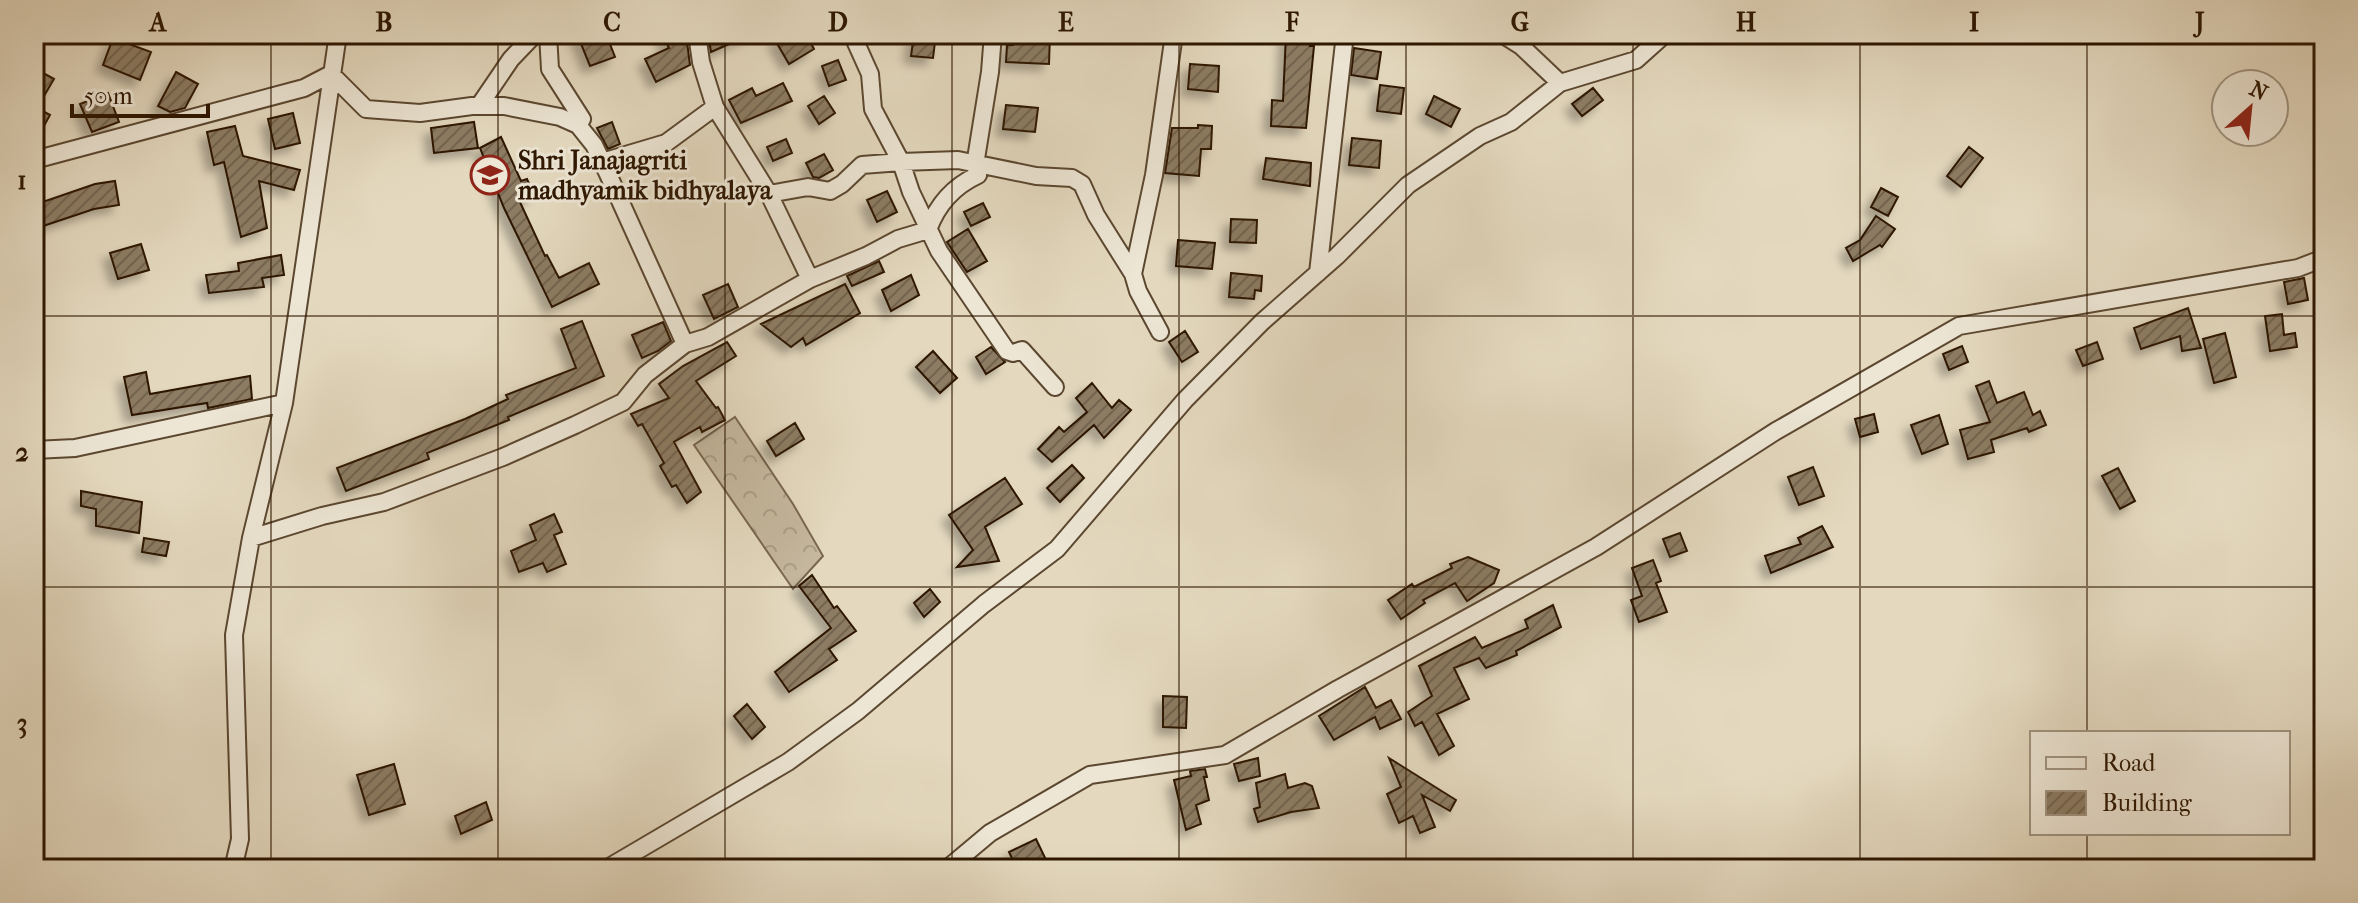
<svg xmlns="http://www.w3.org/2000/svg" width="2358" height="903" viewBox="0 0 2358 903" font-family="'IM FELL French Canon',serif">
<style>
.forest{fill:url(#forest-crowns);stroke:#796750;stroke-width:2}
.building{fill:url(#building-hatch);stroke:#2d1600;stroke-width:2;filter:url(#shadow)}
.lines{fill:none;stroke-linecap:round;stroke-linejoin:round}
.street-casing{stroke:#5b4730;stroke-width:20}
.street{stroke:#ede6d5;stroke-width:16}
.grid{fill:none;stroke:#2d1600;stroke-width:2;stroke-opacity:0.55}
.labels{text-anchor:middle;stroke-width:6;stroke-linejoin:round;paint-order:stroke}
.poi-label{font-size:26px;font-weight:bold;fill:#2d1600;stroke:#ede6d5;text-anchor:start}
.neatline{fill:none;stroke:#2d1600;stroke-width:3}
.grid-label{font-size:26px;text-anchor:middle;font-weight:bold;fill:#2d1600}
</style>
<defs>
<pattern id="forest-crowns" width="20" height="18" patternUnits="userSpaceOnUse" patternTransform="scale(2)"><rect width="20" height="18" fill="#c5b89f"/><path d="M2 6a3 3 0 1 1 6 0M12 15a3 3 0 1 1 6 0" fill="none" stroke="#aa9d87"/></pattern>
<pattern id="building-hatch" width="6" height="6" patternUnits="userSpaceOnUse" patternTransform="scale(2)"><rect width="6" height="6" fill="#8c7b63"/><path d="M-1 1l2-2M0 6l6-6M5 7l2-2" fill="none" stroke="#73644f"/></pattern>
<filter id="shadow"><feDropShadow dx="-7" dy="7" stdDeviation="4" flood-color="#0004"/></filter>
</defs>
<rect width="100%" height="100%" fill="#e4d9bf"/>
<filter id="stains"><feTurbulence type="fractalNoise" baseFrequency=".0025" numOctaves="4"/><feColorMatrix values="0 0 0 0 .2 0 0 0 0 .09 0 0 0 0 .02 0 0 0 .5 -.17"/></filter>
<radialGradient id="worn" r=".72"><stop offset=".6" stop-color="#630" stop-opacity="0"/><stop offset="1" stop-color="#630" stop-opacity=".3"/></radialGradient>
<path class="forest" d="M735 417 793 504 823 556 793 589 694 445Z"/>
<path class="building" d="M577 34H606L615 57 590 66Z
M662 34H686L690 65 656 82 645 59 669 48Z
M708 34H752L711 52Z
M785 34H806L814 49 789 64 775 40Z
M914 34H936L933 58 911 56Z
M1013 34H1050L1049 64 1006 62 1007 45H1013Z
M1286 34H1311L1310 46H1314L1306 128 1271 126 1272 100 1283 101Z
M113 38 151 52 140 80 103 65Z
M1354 48 1381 52 1377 79 1351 75Z
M838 60 846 80 829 86 822 66Z
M1190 64 1219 66 1218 92 1188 89Z
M34 68 54 79 37 108 50 115 34 144Z
M176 72 198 84 185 108 170 112 158 106Z
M783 83 792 101 741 123 729 100 752 88 756 96Z
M1380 85 1404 88 1401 114 1377 111Z
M1593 88 1603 100 1582 116 1572 104Z
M108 93 119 122 92 132 80 104Z
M824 96 835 113 819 124 808 106Z
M1434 96 1460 109 1451 127 1426 114Z
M1006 105 1038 108 1035 132 1003 129Z
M293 113 300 143 275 149 268 119Z
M474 122 478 148 434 153 431 128Z
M612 122 620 144 608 149 597 128Z
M1198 125 1212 126 1211 149H1201L1199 176 1165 173 1172 128H1198Z
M235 126 243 156 300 170 294 190 259 181 267 228 241 237 224 162 214 165 207 132Z
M501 137 521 181 527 179 534 195 519 200 545 256 547 255 559 278 589 263 599 284 552 307 504 208 480 148Z
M1352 138 1381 141 1379 168 1349 165Z
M786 139 792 153 773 161 767 147Z
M1969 147 1983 158 1961 187 1947 176Z
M824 154 833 170 819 178 813 177 806 163Z
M1266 158 1311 163 1310 186 1263 179Z
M115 181 119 205 94 209 34 229V205L95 184Z
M1881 188 1898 197 1888 216 1871 207Z
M887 191 897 212 877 222 867 200Z
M983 203 990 217 971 226 964 212Z
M1876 216 1895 229 1882 247 1880 245 1853 261 1846 248 1860 240Z
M1231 219 1257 220 1256 243 1230 242Z
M968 229 987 261 967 272 947 242Z
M1178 240 1215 243 1212 269 1176 266Z
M141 244 149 270 118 279 110 253Z
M281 255 284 275 262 278 264 287 209 293 206 275 239 271 238 263Z
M879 261 884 272 852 286 847 276Z
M1231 273 1262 276 1261 291 1255 290 1254 299 1229 297Z
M911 275 919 295 891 311 882 290Z
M2304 278 2308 300 2288 304 2284 282Z
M728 284 738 307 714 319 703 295Z
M845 284 860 313 806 345 803 338 791 347 761 324Z
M2188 308 2201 348 2182 351 2180 336 2141 349 2134 328Z
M2282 314 2284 335 2295 333 2297 347 2270 351 2265 316Z
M582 321 604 376 508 417 509 420 427 453 429 459 346 491 337 468 465 419 508 399 506 395 576 368 561 329Z
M663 322 671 341 658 351 642 358 632 335Z
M1185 331 1198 352 1182 362 1169 342Z
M2225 333 2236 377 2214 383 2203 339Z
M727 342 736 356 696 381 716 408 718 407 725 420 702 432 700 427 674 442 701 492 687 503 676 485 672 487 660 466 664 463 642 424 638 426 631 414 669 398 659 384 683 366Z
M2097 342 2103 359 2083 366 2076 350Z
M1962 346 1968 362 1949 370 1943 354Z
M991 347 1005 362 986 374 976 357Z
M933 351 957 378 940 393 916 367Z
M146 372 150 394 250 376 252 399 208 408 207 403 132 415 124 377Z
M1989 381 1997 403 2024 392 2033 415 2040 411 2046 425 2029 432 2027 428 1991 440 1994 452 1968 459 1960 430 1990 422 1976 386Z
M1092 383 1112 408 1119 400 1131 410 1104 438 1094 425 1052 462 1038 449 1059 427 1064 432 1087 412 1076 398Z
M1874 414 1878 432 1860 437 1855 419Z
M1939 415 1948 444 1922 454 1911 425Z
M795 423 804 439 776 456 767 441Z
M1072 465 1084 478 1060 502 1047 488Z
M1813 467 1824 496 1799 505 1788 477Z
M2118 468 2135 501 2120 509 2102 476Z
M1005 478 1022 504 985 527 999 561 957 567 973 550 949 515Z
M81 491 142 502 139 533 96 526V509L81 506Z
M554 514 562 532 554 535 566 564 547 572 543 563 519 572 511 551 536 540 530 525Z
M1822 526 1833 547 1771 573 1765 556 1801 544 1798 538Z
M1680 533 1687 551 1670 557 1663 539Z
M144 538 169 542 166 556 142 552Z
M1468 557 1499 570 1494 583 1467 601 1455 583 1423 600 1425 603 1401 619 1388 600 1412 584 1414 587 1452 568 1450 564Z
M1653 560 1661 581 1656 583 1667 612 1639 622 1631 600 1642 596 1632 568Z
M812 575 834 608 837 606 856 631 829 649 837 660 789 692 775 672 831 628 799 586Z
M930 589 940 602 924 617 914 603Z
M1553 605 1561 627 1516 651 1517 655 1486 668 1479 658 1454 668 1469 699 1437 714 1454 746 1439 755 1422 722 1415 726 1408 712 1432 696 1419 666 1475 637 1482 648 1528 628 1525 620Z
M1365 687 1376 708 1391 700 1401 719 1380 729 1375 717 1334 740 1319 716Z
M1163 696 1187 697 1186 728 1163 727Z
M747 704 765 727 752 739 734 716Z
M1258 758 1260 776 1239 781 1234 764Z
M1389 758 1456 800 1450 811 1422 795 1435 827 1420 833 1413 816 1399 823 1387 794 1401 787Z
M394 764 405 804 369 815 357 775Z
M1205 769 1207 777H1204L1209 800 1196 805 1201 824 1186 830 1174 780 1191 776 1190 771Z
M1285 774 1288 788 1305 783 1312 786 1319 808 1291 812 1258 822 1254 809 1260 807 1256 783Z
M486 802 492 820 461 834 455 816Z
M1036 839 1047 862 1031 869H1017L1009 852Z"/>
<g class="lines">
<g class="street-casing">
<path id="street" d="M548 34 550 69 582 119 578 125
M1560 83 1636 60 1665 34
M479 106 511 59 535 34
M715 107 769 194 810 279
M34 160 304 88 331 74 366 109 420 113 472 106H504L560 117 578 125 594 145 608 174 685 344
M602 162 666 143 715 107 701 62 697 34
M769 194 808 187 830 191 842 184 862 165 901 162 873 109 870 74 852 34
M928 230C937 205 954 186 978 175L975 165 990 72 993 34
M1318 273 1345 34
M1160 332 1138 291 1133 274 1154 175 1174 34
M1055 387 1022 350 1013 353 1007 351 939 251 911 192 901 162 958 160 1036 176 1072 178 1082 184 1096 215 1133 274
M34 450 75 448 284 403
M251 538 322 516 384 502 503 457 575 425 623 402 645 375 685 344 708 337 810 279 866 256 898 239 928 230
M233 869 240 839 234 635 251 538 284 403 338 34
M606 869 788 762 858 711 984 604 1057 549 1185 400 1262 322 1337 256 1408 185 1480 136 1511 122 1560 83 1521 46 1502 34
M947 869 990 833 1090 775 1225 755 1338 689 1596 547 1776 431 1959 326 2298 268 2324 258"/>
</g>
<use href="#street" class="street"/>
</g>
<path class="grid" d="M271 34V869M498 34V869M725 34V869M952 34V869M1179 34V869M1406 34V869M1633 34V869M1860 34V869M2087 34V733M34 316H2324M34 587H2324M2087 833V869"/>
<defs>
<g id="school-ring" transform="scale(2)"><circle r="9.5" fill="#ede6d5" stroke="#8f2418" stroke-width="1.5"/><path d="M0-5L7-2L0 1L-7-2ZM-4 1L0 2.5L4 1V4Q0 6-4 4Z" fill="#8f2418"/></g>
</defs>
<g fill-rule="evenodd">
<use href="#school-ring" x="490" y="175"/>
</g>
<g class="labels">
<g class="poi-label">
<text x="518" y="169">Shri Janajagriti<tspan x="518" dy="30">madhyamik bidhyalaya</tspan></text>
</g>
</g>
<rect width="2358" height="903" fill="none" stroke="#e4d9bf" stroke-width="88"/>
<rect x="2030" y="731" width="260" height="104" fill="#ede6d5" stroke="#a09380" stroke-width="2"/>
<rect x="2046" y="757" width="40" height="12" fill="#ede6d5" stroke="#a09380" stroke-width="2"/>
<text x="2102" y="771" font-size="24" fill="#2d1600">Road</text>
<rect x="2046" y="791" width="40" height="24" fill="url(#building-hatch)" stroke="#a09380" stroke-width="2"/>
<text x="2102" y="811" font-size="24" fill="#2d1600">Building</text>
<g transform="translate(2250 108) rotate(27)"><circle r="38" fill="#ede6d5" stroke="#a09380" stroke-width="2"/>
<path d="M0-6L14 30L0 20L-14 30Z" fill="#8f2418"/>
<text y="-12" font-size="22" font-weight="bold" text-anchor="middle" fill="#2d1600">N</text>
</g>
<path d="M72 104v12h136v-12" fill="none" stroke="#2d1600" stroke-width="4"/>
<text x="84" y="104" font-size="24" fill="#2d1600" stroke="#ede6d5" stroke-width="6" paint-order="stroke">50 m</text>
<rect x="44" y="44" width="2270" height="815" class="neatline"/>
<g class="grid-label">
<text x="158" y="31">A</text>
<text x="384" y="31">B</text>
<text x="612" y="31">C</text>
<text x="838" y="31">D</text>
<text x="1066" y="31">E</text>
<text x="1292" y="31">F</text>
<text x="1520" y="31">G</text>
<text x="1746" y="31">H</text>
<text x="1974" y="31">I</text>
<text x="2200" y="31">J</text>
<text x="22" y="189">1</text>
<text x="22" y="461">2</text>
<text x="22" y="732">3</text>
</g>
<rect width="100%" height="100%" filter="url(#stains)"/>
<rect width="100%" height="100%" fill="url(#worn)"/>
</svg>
